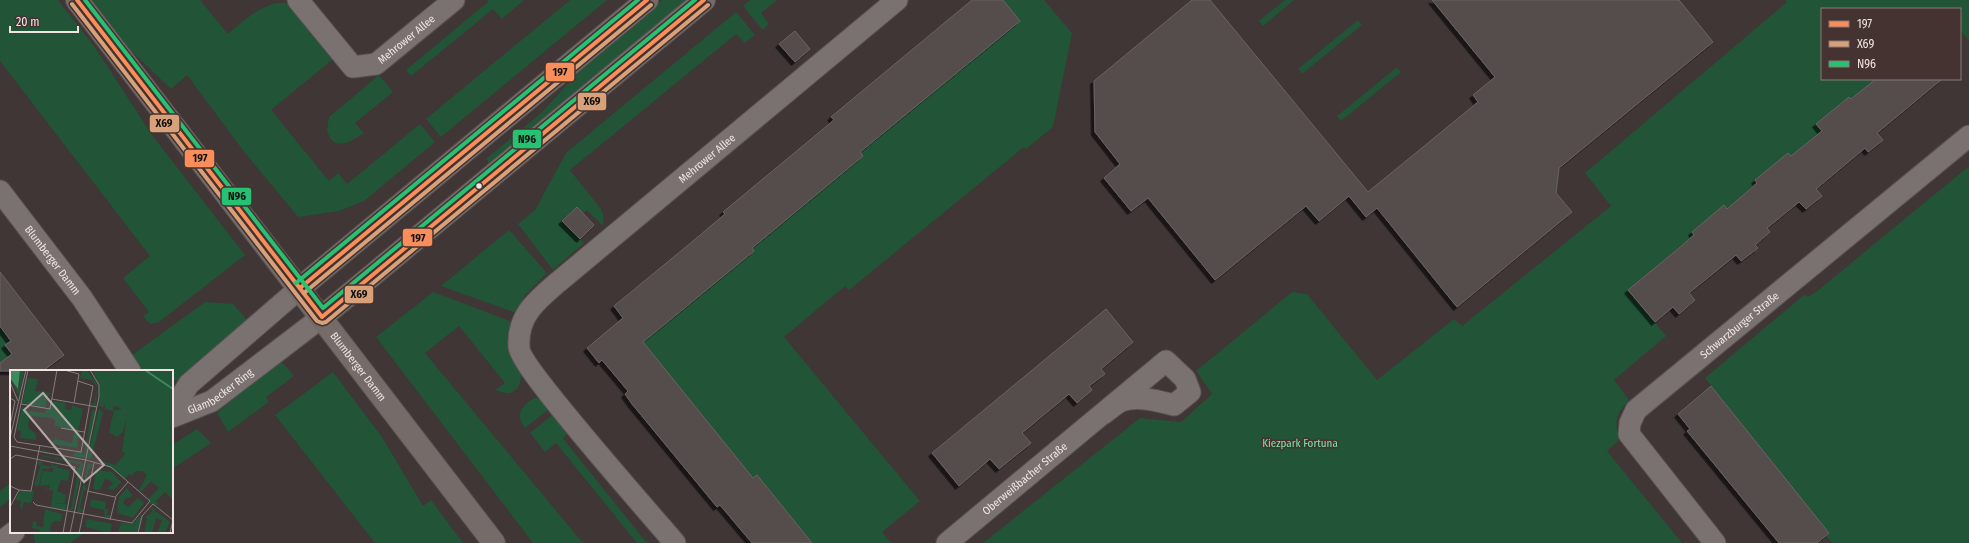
<svg xmlns="http://www.w3.org/2000/svg" width="1969" height="543" viewBox="0 0 1969 543" font-family="'Fira Sans Condensed',sans-serif">
<style>
.green{fill:#225438}
.building{fill:#544d4c;stroke:#6b6362;filter:url(#shadow)}
.lines{fill:none;stroke-linecap:round;stroke-linejoin:round}
.street-casing{stroke:#5a5251;stroke-width:23}
.secondary-casing{stroke:#5a5251;stroke-width:24}
.street{stroke:#797270;stroke-width:21}
.secondary{stroke:#756c6a;stroke-width:22}
.bus-1-casing{stroke:#443330;stroke-width:7}
.bus-2-casing{stroke:#443330;stroke-width:7}
.bus-3-casing{stroke:#443330;stroke-width:7}
.bus-1{stroke:#fa8e5a;stroke-width:4}
.bus-2{stroke:#d9a179;stroke-width:4}
.bus-3{stroke:#26c172;stroke-width:4}
.bus-dot{fill:#f1e5e3;stroke:#443330;stroke-width:1.5}
.labels{text-anchor:middle;stroke-width:3;stroke-linejoin:round;paint-order:stroke}
.street-label{font-size:11px;fill:#f1e5e3;stroke:#443330}
.park-label{font-size:11px;fill:#78e7a5;stroke:#443330}
.inset-river{fill:none;stroke:#3f895e;stroke-width:2}
.inset-road{fill:none;stroke:#867c7b;stroke-width:1}
.view{fill:#b3a8a6;fill-opacity:0.15;stroke:#b3a8a6;stroke-width:2}
.inset-edge{fill:none;stroke:#f1e5e3;stroke-width:2}
.line-badge{stroke:#443330;stroke-width:1.5}
.pale-badge-label{font-size:11px;text-anchor:middle;font-weight:bold;fill:#111}
</style>
<defs>
<filter id="shadow"><feDropShadow dx="-3.5" dy="3.5" stdDeviation="0" flood-color="#0009"/></filter>
</defs>
<rect width="100%" height="100%" fill="#3f3635"/>
<path class="green" d="M0 0H58L94 46 152 135 245 255 159 322 150 324 143 316 149 312 123 278 150 256 0 61Z
M90 0H200L228 34C242 22 265 0 286 3L333 59 271 110 329 181 338 173 347 184 420 124 435 142 364 201 339 211 298 217 245 153 187 75 171 89 125 45Z
M487 0H524L502 19 493 9 411 76 406 70 488 2Z
M570 0H607L441 137 426 119Z
M662 0H691L490 164 486 159 541 113 588 62Z
M750 0H777L761 13 769 24 763 30 743 6Z
M1003 0H1044L1072 33 1053 127 1026 149 1024 147 849 290 845 286 784 337 920 501 882 532 891 543H808L809 539 757 475 753 478 727 445 711 432 714 429 662 365 642 356 650 350 643 342 675 316 688 301 690 304 754 251 752 248 863 156 860 152 1020 21Z
M1285 0H1294L1263 26 1259 21Z
M1785 0H1969V41L1960 30V9H1822V79H1876L1852 100 1849 97 1817 124 1823 132 1791 156 1788 153 1727 209 1724 205 1692 232 1694 235 1628 290 1666 336 1614 380 1629 400C1616 414 1614 421 1619 440L1607 451 1682 543H983L1140 418 1181 422 1212 394 1196 371 1292 292 1307 294 1377 380 1454 319 1462 326 1611 206 1585 173 1787 2Z
M736 12 755 35 745 43 736 34 570 170 601 209C604 215 604 219 603 226L587 210 583 213 577 207 562 221 584 243 553 270 518 224 535 210 566 153Z
M1358 20 1362 25 1302 74 1298 69Z
M1397 67 1401 72 1341 121 1337 116Z
M379 75 393 92 355 123 364 133C351 142 333 153 327 130L329 117Z
M1969 166V543H1832L1826 536 1829 533 1788 482 1773 470 1776 467 1705 378 1804 295 1809 296 1816 292Z
M509 230 547 273 525 295 516 313 441 286Z
M433 292 513 322C516 340 538 408 495 390L505 383 459 326 425 353 583 543H533L376 337Z
M205 302 233 304 247 320 179 380 172 381V371H142L132 355Z
M0 326 11 341 5 346 12 354 0 363Z
M280 360 294 376 266 397 269 402 228 432 217 413Z
M333 372 382 437 423 506 431 500 463 543H375L275 415Z
M534 398H542L553 406 525 428C515 416 521 406 534 398Z
M557 411 572 429 563 438 565 441 647 543H637L556 443 545 452 530 433Z
M197 429 211 443 172 469V445Z
M11 483V498L0 507V491Z
M33 532H47L50 534 53 532H86L70 543H35Z"/>
<path class="building" d="M972 0H1003L1020 21 860 152 863 156 752 248 754 251 643 342 753 478 757 475 812 543H752L720 505 717 507 632 404 625 394 628 391 602 360 599 363 587 348 623 318 614 306 693 241 725 214 723 212 834 120 831 117Z
M1192 0H1210L1368 192 1478 102 1473 95 1495 77 1432 0H1679L1713 42 1559 168 1556 193 1572 212 1457 307 1377 208 1366 217 1349 196 1319 221 1306 206 1215 280 1148 198 1131 211 1104 178 1120 164 1095 132 1094 81Z
M795 31 810 49 795 62 779 44Z
M1876 79H1942L1877 133 1883 140 1868 152 1865 148 1816 189 1822 196 1806 209 1799 202 1767 228 1770 232 1755 245 1758 248 1741 261 1736 255 1689 293 1695 300 1679 314 1673 307 1655 322 1628 290 1679 248 1694 235 1692 232 1724 205 1727 209 1757 183 1755 180 1788 153 1791 156 1822 131 1816 124 1849 97 1851 99Z
M577 207 594 225 580 239 562 221Z
M0 272 64 355 43 371H0V363L12 354 5 345 11 341 0 326Z
M1106 309 1133 342 1101 369 1105 374 1089 386 1092 390 1077 403 1069 394 1022 433 1031 443 999 469 990 459 959 486 932 453Z
M1711 386 1829 533 1817 543H1779L1687 431 1690 429 1678 414Z"/>
<g class="lines">
<g class="street-casing">
<g id="street">
<path id="s1" d="M298 0 353 67 376 64 454 0"/>
<path id="s2" d="M0 191 82 298 130 371"/>
<path d="M172 411 189 384 300 288"/>
<path id="s3" d="M172 417 212 401 322 317"/>
<path d="M0 543 14 532"/>
<path id="s4" d="M675 543C653 517 519 366 519 347 517 316 536 301 557 283L897 0"/>
<path id="s5" d="M947 543 1166 361 1185 379 1190 392 1174 405C1158 401 1138 395 1121 401 1115 404 1109 410 1103 414"/>
<path id="s6" d="M1715 543 1629 434 1630 423 1636 410 1969 136"/>
</g>
</g>
<g class="secondary-casing">
<g id="secondary">
<path id="s7" d="M77 0 494 543"/>
<path d="M300 288 647 0"/>
<path d="M322 317 704 0"/>
</g>
</g>
<use href="#street" class="street"/>
<use href="#secondary" class="secondary"/>
<g class="bus-1-casing">
<path id="bus-1" d="M77 0 322 317
M300 288 647 0
M322 317 704 0"/>
</g>
<g class="bus-2-casing">
<path id="bus-2" d="M72 4 317 321 322 323 326 322 708 5
M304 293 651 5"/>
</g>
<g class="bus-3-casing">
<path id="bus-3" d="M85 0 323 308 695 0
M296 283 638 0"/>
</g>
<use href="#bus-1" class="bus-1"/>
<use href="#bus-2" class="bus-2"/>
<use href="#bus-3" class="bus-3"/>
</g>
<circle class="bus-dot" cx="479" cy="186" r="3.5"/>
<g class="labels">
<g class="street-label">
<text dy="4" stroke="none"><textPath href="#s1" startOffset="149">Mehrower Allee</textPath></text>
<text dy="4" stroke="none"><textPath href="#s4" startOffset="524">Mehrower Allee</textPath></text>
<text dy="4" stroke="none"><textPath href="#s2" startOffset="87">Blumberger Damm</textPath></text>
<text dy="4" stroke="none"><textPath href="#s6" startOffset="298">Schwarzburger Straße</textPath></text>
<text dy="4" stroke="none"><textPath href="#s7" startOffset="462">Blumberger Damm</textPath></text>
<text dy="4" stroke="none"><textPath href="#s3" startOffset="55">Glambecker Ring</textPath></text>
<text dy="4" stroke="none"><textPath href="#s5" startOffset="101">Oberweißbacher Straße</textPath></text>
</g>
<g class="park-label">
<text x="1300" y="447">Kiezpark Fortuna</text>
</g>
</g>
<g transform="translate(10 370)">
<rect width="163" height="163" fill="#3f3635"/>
<path d="M10 0 14 1 9 26 0 8 9 18ZM163 0V130L155 122 146 131 149 135 140 134 139 128 149 118 143 113 141 111 132 121 129 120 137 105 132 101H126L122 106 119 104 115 109 94 94 96 82 95 92 105 95 115 84 114 81 112 83 117 45 109 37 104 36 103 41 95 39V34L93 38 89 36 90 17 82 0ZM72 1H78L87 14 86 36 80 34 84 33 87 17 82 10 70 8ZM18 8 28 9 25 21 41 23 38 26 35 38 12 33ZM43 31 56 33 55 39 61 40 62 35 73 39 68 61 45 56V50L41 48 19 46 18 57 26 64V70L10 68 11 61 7 60 12 37H15V40L34 43ZM89 38 93 43 81 89 77 88ZM80 39 86 41 75 88 62 86 33 81V77L35 81 62 86 64 83 72 81 74 85 82 40ZM104 40H113L117 46 113 62 107 67 99 62ZM69 62 67 78 44 74 41 76 42 72 46 69 62 73 64 63ZM31 85 70 92 73 94 63 140H58L61 138 68 103 66 98H70V94L31 86 29 89ZM29 91 33 92 32 95 42 97 41 93 45 96 49 95 47 98 60 100 58 111 51 110 47 121 56 125 55 133H45L57 134 56 140 41 137 43 121 31 118 39 119 40 115 30 116 32 101 43 102V98L32 99 29 116 24 115 31 95H28ZM78 93 83 95 79 99 75 115 77 120H74L70 138 73 140 72 142H67ZM86 100 102 102 111 112 104 120 97 119 103 114 101 111 95 109 90 120 83 119ZM117 118 123 126 115 129 113 133 118 137 128 128 134 133 123 148 107 143 109 127ZM10 121H24L21 133 14 132 12 139 10 138 11 131 5 130ZM81 129 96 132 95 139H98L97 145H101L100 148 95 147 94 140 80 137ZM143 137 145 141 160 152 155 163H147L152 150 146 148 142 163H134L137 148 135 147 141 143ZM35 139 52 144 51 151H44L41 154 40 160 43 163H29L30 160 22 158 23 151 27 152 26 156 33 157ZM132 145 127 163H108L111 153 122 154ZM77 149 102 154 100 163 75 157Z" fill="#225438"/>
<path d="M0 0H10L8 19 0 8Z" fill="#3f895e"/>
<path class="inset-river" d="M135 0 163 19"/>
<path class="inset-road" d="M18 0 4 67 7 72 71 82 83 16 68 11M54 0 69 4 64 33M0 12 8 31M0 28 5 31 0 56M42 29 87 37M11 34 40 39 47 0M51 58 74 62M0 68 16 0M0 76 76 90M0 89 6 85 65 97 53 163M0 116 9 120 21 121 30 75M77 121 105 127M25 134 23 132 26 135 122 153 140 131 101 97 76 90M0 137 9 120M100 150 106 126 118 112M60 163 89 27V15L80 0M69 163 84 93M128 163 132 146 143 134 163 150 160 163"/>
<path class="view" d="M33 23 94 95 74 112 14 40Z"/>
<rect width="163" height="163" class="inset-edge"/>
</g>
<g class="line-badge">
<rect x="545" y="62" width="30" height="20" rx="4" fill="#fa8e5a"/>
<rect x="577" y="92" width="30" height="19" rx="4" fill="#d9a179"/>
<rect x="149" y="114" width="31" height="19" rx="4" fill="#d9a179"/>
<rect x="512" y="129" width="30" height="20" rx="4" fill="#26c172"/>
<rect x="184" y="149" width="31" height="19" rx="4" fill="#fa8e5a"/>
<rect x="221" y="187" width="31" height="19" rx="4" fill="#26c172"/>
<rect x="402" y="228" width="31" height="19" rx="4" fill="#fa8e5a"/>
<rect x="344" y="285" width="30" height="19" rx="4" fill="#d9a179"/>
</g>
<g class="pale-badge-label">
<text x="560" y="76">197</text>
<text x="592" y="105">X69</text>
<text x="164" y="127">X69</text>
<text x="527" y="143">N96</text>
<text x="200" y="162">197</text>
<text x="237" y="200">N96</text>
<text x="418" y="242">197</text>
<text x="359" y="298">X69</text>
</g>
<rect x="1821" y="8" width="140" height="72" fill="#443330" stroke="#897a78"/>
<rect x="1829" y="21" width="20" height="6" fill="#fa8e5a" stroke="#897a78"/>
<text x="1857" y="28" font-size="12" fill="#f1e5e3">197</text>
<rect x="1829" y="41" width="20" height="6" fill="#d9a179" stroke="#897a78"/>
<text x="1857" y="48" font-size="12" fill="#f1e5e3">X69</text>
<rect x="1829" y="61" width="20" height="6" fill="#26c172" stroke="#897a78"/>
<text x="1857" y="68" font-size="12" fill="#f1e5e3">N96</text>
<path d="M10 26v6h68v-6" fill="none" stroke="#f1e5e3" stroke-width="2"/>
<text x="16" y="26" font-size="12" fill="#f1e5e3" stroke="#443330" stroke-width="3" paint-order="stroke">20 m</text>
</svg>
